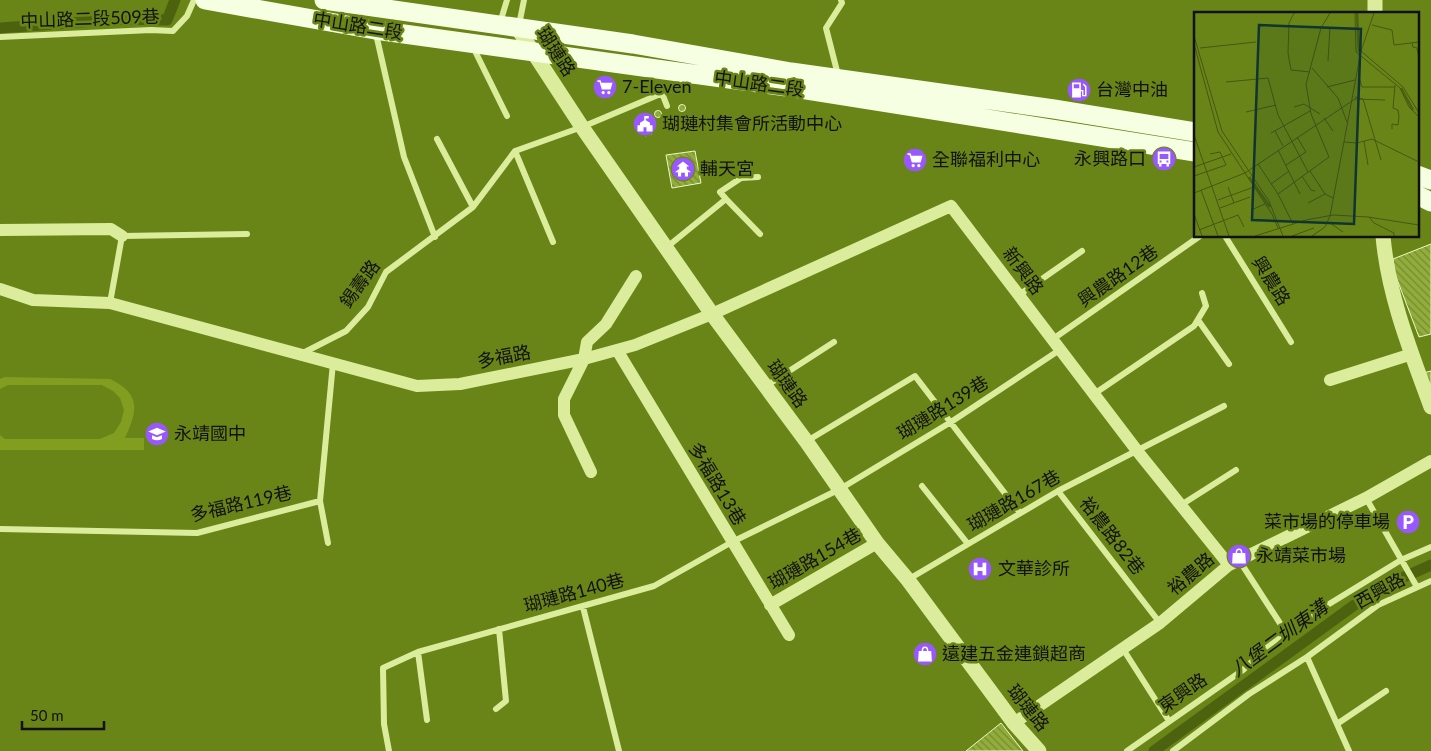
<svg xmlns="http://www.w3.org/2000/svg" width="1431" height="751" viewBox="0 0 1431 751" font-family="Lato,'Noto Sans TC',sans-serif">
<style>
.green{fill:#819e20}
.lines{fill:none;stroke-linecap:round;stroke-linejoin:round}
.canal{stroke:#4d620f;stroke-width:11}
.building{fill:url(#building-back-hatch);stroke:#edf9c2}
.service{stroke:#dbed9c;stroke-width:6}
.minor{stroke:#dbed9c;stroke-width:12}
.tertiary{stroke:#dbed9c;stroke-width:15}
.primary{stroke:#f7ffe2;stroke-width:19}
.labels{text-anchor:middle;stroke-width:5;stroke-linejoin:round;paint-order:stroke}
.street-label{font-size:18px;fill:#111;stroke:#6a8517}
.poi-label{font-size:18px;fill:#111;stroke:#6a8517;text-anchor:start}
.water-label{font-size:19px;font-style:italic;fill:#111;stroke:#6a8517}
.inset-river{fill:none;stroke:#4d620f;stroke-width:2.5}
.inset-road{fill:none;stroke:#465715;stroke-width:1}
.view{fill:#103432;fill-opacity:0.15;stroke:#103432;stroke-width:2.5}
.inset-edge{fill:none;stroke:#111;stroke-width:2.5}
</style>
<defs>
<pattern id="building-back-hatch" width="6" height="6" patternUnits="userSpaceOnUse" patternTransform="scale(1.25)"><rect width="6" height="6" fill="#92ad3c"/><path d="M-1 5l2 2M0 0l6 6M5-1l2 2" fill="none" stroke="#768b31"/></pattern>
</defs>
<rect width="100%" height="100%" fill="#6a8517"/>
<path class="green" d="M5 377 110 379C141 394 138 410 125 438H144V450H0V435L5 439H100L114 433 121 422 124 410 120 398 113 391 102 385H8L0 389V379Z"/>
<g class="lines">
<path class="canal" d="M0 28 121 19 167 20 175 0
M1154 751 1375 590 1431 565"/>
</g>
<path class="building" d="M678.5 108a3.5 3.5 0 1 1 7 0a3.5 3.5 0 1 1-7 0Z
M654.5 114a3.5 3.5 0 1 1 7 0a3.5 3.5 0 1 1-7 0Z
M645 113 652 134 645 136 638 115Z
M695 151 701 183 672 188 666 155Z
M1431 244V334L1419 337 1395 274 1393 259Z
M1431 371V395L1423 373Z
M1001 723 1023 751H966Z"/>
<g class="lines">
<path class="service" d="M500 23 507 0
M519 25 524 0
M376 34 404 157 435 237
M0 37 151 30 173 31 187 16 194 0
M473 47 507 116
M838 75 826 28 842 3 841 0
M662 93 667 106
M437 139 473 207
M515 151 553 242
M726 199 760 234
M1225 236 1291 342
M667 247 726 199 720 192 741 178 758 177
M1019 295 1082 251
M110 303 122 236 247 234
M1198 320 1229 364
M1053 339 1200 236
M301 354 346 331 368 307 386 272 473 207 515 151 582 127 696 79
M766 386 834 342
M1094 394 1194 326 1206 306 1202 293
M807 441 915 376 1020 513
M922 486 968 544
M1058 491 1160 623
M1366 498 1417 587
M320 501 328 543
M1181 505 1236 470
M0 529 197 533 320 501 333 363
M1239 560 1285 631
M909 579 1058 491 1224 406
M583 607 619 751
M1123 649 1169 721
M418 652 427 720
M1307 657 1349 751
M496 709 506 701 499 629
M1337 724 1386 691
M389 751 384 724 383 668 418 652 654 586 732 542 840 489 951 422 1061 349
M1127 751 1243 670 1285 631 1401 560 1431 547
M1173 751 1249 694 1307 657 1378 605 1431 581"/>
<path class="minor" d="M0 230 111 229 122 236
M0 289 33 300 110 303 417 386 460 384 584 359 635 345 712 314 951 206 1138 452 1229 565
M617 350 789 635
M1330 380 1412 354
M591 472 564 415V399L584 359 587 342 606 324 636 276
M770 605 877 543
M1014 723 1160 623 1229 565 1366 498 1431 461"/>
<path class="tertiary" d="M1375 14V0
M518 29 582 127 712 314 806 441 877 543 908 580 1014 723 1039 751
M1383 236C1388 295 1411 352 1431 407"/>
<path class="primary" d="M205 0 375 30 794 88 1195 152
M324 0 633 44 791 72 1054 109 1195 132
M1417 175 1431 180
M1417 195 1431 202"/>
</g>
<defs>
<g id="supermarket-disc" transform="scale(1.25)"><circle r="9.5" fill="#9958ff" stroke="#6a8517"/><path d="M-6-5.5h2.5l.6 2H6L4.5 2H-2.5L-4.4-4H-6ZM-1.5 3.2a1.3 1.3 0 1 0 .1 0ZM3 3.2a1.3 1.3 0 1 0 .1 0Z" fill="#fff"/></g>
<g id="fuel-disc" transform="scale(1.25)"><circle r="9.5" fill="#9958ff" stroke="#6a8517"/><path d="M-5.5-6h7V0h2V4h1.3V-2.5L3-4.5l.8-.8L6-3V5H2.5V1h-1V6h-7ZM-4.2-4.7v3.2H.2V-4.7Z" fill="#fff"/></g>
<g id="civic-disc" transform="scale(1.25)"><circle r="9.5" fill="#9958ff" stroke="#6a8517"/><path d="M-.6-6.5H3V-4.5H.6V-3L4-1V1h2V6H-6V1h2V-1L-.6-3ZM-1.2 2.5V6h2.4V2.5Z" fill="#fff"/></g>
<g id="bus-disc" transform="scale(1.25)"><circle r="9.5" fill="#9958ff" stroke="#6a8517"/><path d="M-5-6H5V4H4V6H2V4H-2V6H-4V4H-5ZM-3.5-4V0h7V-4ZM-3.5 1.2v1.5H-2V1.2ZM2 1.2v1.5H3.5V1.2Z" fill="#fff"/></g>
<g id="temple-disc" transform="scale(1.25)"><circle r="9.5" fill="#9958ff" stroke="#6a8517"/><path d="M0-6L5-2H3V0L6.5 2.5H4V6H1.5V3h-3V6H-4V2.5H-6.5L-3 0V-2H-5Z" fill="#fff"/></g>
<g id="school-disc" transform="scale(1.25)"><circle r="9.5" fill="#9958ff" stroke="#6a8517"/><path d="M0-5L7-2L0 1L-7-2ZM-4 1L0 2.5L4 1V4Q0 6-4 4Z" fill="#fff"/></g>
<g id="parking-disc" transform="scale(1.25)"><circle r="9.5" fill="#9958ff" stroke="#6a8517"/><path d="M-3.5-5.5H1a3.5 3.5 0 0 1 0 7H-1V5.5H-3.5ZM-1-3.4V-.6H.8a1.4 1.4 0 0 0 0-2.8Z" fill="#fff"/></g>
<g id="shop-disc" transform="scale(1.25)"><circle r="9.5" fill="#9958ff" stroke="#6a8517"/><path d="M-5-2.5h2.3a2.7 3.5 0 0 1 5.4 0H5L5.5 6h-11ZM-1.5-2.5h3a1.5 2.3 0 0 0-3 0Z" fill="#fff"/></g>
<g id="hospital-disc" transform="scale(1.25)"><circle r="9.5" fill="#9958ff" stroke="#6a8517"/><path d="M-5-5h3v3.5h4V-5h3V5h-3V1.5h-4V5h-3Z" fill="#fff"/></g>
</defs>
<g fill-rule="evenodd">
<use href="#supermarket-disc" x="605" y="87"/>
<use href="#fuel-disc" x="1079" y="90"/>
<use href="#civic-disc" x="645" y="124"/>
<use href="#bus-disc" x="1164" y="159"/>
<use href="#supermarket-disc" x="915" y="160"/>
<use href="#temple-disc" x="683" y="169"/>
<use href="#school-disc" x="157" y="434"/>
<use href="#parking-disc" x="1408" y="522"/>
<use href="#shop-disc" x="1239" y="556"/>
<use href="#hospital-disc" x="980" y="569"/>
<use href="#shop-disc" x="925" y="654"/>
</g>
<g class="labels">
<g class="street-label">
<text transform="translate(90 19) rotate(-2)" y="6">中山路二段509巷</text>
<text transform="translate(358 26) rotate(9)" y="6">中山路二段</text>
<text transform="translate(556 52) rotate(57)" y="6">瑚璉路</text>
<text transform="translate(759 84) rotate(8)" y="6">中山路二段</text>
<text transform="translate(1023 271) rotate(53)" y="6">新興路</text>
<text transform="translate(1118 276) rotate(-35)" y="6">興農路12巷</text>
<text transform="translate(1271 281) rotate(58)" y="6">興農路</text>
<text transform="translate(360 284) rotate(-54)" y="6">錫壽路</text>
<text transform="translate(504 357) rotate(-11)" y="6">多福路</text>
<text transform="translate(787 384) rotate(54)" y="6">瑚璉路</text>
<text transform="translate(943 408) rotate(-32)" y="6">瑚璉路139巷</text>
<text transform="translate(717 484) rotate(59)" y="6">多福路13巷</text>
<text transform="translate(1014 501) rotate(-30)" y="6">瑚璉路167巷</text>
<text transform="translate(241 504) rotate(-13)" y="6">多福路119巷</text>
<text transform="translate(1112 536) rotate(52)" y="6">裕農路82巷</text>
<text transform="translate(815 559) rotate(-30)" y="6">瑚璉路154巷</text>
<text transform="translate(1191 574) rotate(-40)" y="6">裕農路</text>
<text transform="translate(1380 591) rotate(-29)" y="6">西興路</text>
<text transform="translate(574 593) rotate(-15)" y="6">瑚璉路140巷</text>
<text transform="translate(1183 693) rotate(-35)" y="6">東興路</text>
<text transform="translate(1028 708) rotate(51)" y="6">瑚璉路</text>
</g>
<g class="poi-label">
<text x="622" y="93">7-Eleven</text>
<text x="1096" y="96">台灣中油</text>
<text x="662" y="130">瑚璉村集會所活動中心</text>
<text x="1146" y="165" text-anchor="end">永興路口</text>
<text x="932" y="166">全聯福利中心</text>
<text x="700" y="175">輔天宮</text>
<text x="174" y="440">永靖國中</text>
<text x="1390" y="528" text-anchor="end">菜市場的停車場</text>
<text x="1256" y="562">永靖菜市場</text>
<text x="998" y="575">文華診所</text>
<text x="942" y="660">遠建五金連鎖超商</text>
</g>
<g class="water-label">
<text transform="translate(1279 638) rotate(-36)" y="7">八堡二圳東溝</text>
</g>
</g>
<g transform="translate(1194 12)">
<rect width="225" height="225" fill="#6a8517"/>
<path class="inset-river" d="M163 1 165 40M207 76 219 98M55 165 76 195"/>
<path class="inset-road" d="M100 1 95 11 94 41 97 58 116 60M161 1 162 40 206 76 215 95 225 105M178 13 198 18 200 33 225 30M0 24 28 119 75 189 89 224M218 31 219 35 223 36 225 46M0 32 24 120 78 202 84 216M6 36 62 30M167 39 209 75 225 101M134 49 136 15M118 56 144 86 153 110M165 65 168 75H201M32 70 74 66 84 103 114 160M133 75 161 68M161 85 169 87 187 148M100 95 110 92 126 102M52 100 82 93M130 106 139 119M198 117V112L204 113 205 105 204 98 199 96 201 73M81 119 89 134M77 121 116 99M0 123 35 224M170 129 174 153M150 130 163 131 178 127 225 150M84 138 106 182M64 152 84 182 99 212M92 153 112 140 103 125M0 155 37 142M116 159 131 182 139 186M0 164 32 153 26 140 16 142M108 164 117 178 121 179M77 172 95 159M34 175 40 191M7 178 24 224M0 181 51 161 161 87 191 88M84 182 135 145 117 102 112 72 127 16 136 1M24 188 60 175M114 191 131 182M26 196 56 185M57 198 71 192M0 202 8 224M175 205 180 211 200 221V224M136 211 149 220M5 218 44 203 50 215M61 224 112 208 139 203 174 205 225 213M98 224 120 216M118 224 131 215 136 204 167 39 180 1"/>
<path class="view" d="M65 13 167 17 160 212 58 208Z"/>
<rect width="225" height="225" class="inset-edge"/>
</g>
<path d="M22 721v8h82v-8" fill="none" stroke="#111111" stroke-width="2.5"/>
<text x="30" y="721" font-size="15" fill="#111111" stroke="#6a8517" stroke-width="4" paint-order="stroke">50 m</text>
</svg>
